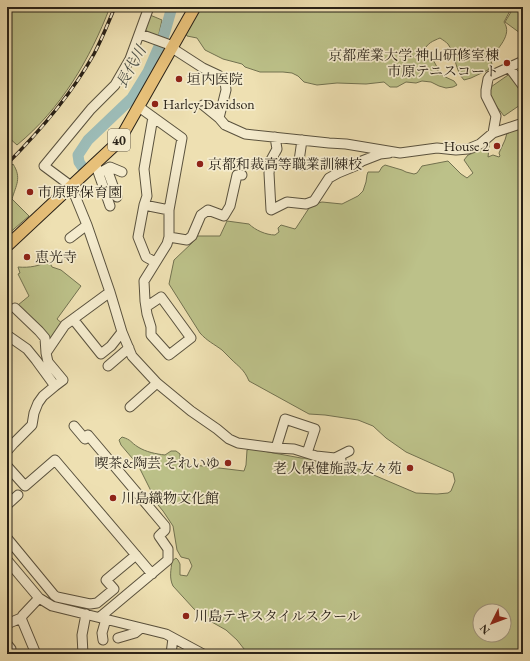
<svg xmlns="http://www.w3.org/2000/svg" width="530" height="661" viewBox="0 0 530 661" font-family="'EB Garamond','Noto Serif JP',serif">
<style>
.green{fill:#bcc189;stroke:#727250;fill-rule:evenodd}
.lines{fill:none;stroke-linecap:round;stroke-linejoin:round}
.river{stroke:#9cbbb6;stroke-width:11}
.minor-casing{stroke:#5a523e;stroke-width:11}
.major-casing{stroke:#292218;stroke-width:13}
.minor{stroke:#f4ebcd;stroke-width:9}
.major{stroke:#e7c079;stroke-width:11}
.rail-casing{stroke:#292218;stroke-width:3.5}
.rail{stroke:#f4ebcd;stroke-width:2;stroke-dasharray:6;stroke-linecap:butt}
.poi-dot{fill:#8f2418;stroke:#f4ebcd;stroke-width:1.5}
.labels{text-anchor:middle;stroke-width:3.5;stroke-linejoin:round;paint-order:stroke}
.shield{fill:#f4ebcd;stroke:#665e4e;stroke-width:1}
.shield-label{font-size:13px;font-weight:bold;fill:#292218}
.poi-label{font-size:14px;fill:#292218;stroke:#f4ebcd;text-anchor:start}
.water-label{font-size:15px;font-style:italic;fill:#4c5047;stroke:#f4ebcd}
</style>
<rect width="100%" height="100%" fill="#eee0b2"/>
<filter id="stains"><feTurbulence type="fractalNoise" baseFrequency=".005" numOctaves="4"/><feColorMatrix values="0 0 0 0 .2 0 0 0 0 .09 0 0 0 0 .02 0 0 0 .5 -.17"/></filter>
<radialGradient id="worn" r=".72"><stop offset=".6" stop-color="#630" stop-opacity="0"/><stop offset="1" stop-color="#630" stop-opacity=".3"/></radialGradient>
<path class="green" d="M7 7H110C90 59 61 109 17 145L7 136Z
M198 7H512L504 22C513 35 497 49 490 59L492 64 488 70 471 78 464 80C455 71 456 55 448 44 446 42 443 40 440 38 433 41 427 43 424 51L428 55 431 56 437 67 439 74 454 81 457 85 453 87 446 88 439 86 431 82 422 81 416 83 406 82 397 87H390L384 82 366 84 337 83 317 85 304 82 298 76 292 73 283 72H260L245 67 242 64 223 59 205 50 197 38 187 36 185 32Z
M514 7H523V28L520 33 505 22Z
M150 15 162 20 158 38 143 33Z
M511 73 523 89V103L504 116 488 95V89Z
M523 124V654H274L271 650 256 654H248L237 640 226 630 210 621 194 609 173 586C169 578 171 570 172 561L176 558 178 560 180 564V575L187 576 192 566 189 559 181 557 177 550 173 526 163 511 158 505 138 465 121 445 119 440 122 437C132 440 130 442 138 447 146 452 156 454 165 455L171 451H176L180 454V461L186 464 244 471 246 465 247 450 253 448 268 452 301 458 332 459 369 473 416 493 437 494 448 493 451 491 455 481 453 473 406 452 386 438 373 426 358 420 325 415 309 414 249 381C244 369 239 367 231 359 228 356 225 353 222 350 214 344 207 341 200 333L169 284 174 260 193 242 196 236H220L227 221 249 224C255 230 266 235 275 235L279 232 278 228 281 225 295 229 296 228 311 205 322 202 342 204 358 196 363 191 366 182 367 175 368 172H379L382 167 385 165 402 170 406 172 414 174 417 173 422 166 448 161 461 174 467 178 473 173 464 160 468 155 476 152 490 139 488 157 493 155 499 157 500 156 499 153 505 140 507 133ZM480 611H504V635H480Z
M13 164C22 178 16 185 12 199L29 216 7 235V170Z
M49 261 52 267 61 270 81 286 57 319 64 325 50 344 18 305 29 296 18 274 20 273 18 267C30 268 39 266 49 261Z"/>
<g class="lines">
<path class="river" d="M83 168 79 162 78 155 88 140 132 98 148 72 164 35 172 7"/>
<g class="minor-casing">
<path id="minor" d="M149 7 130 59 115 85 91 109 44 166 71 186 87 225 110 292 122 332 132 356 157 383 191 411 217 429 229 439 238 443 276 448 294 449 316 456 335 458 341 460
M140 34 173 46
M172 48 203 68 218 75 225 81 226 90 219 118 225 125 245 134 329 143 346 144 400 153 437 148 456 150 468 149 480 144 493 133 523 123
M509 67 523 86
M203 105 219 118
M139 107 182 138 169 210V237L167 244 144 281 145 301 147 314 151 327V335L169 355 191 338 161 297 146 307
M153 117 144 169 147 196 144 205 138 237 146 257 155 262
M493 133 496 116 486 96V90L488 79 490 76 523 61
M275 137 277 149 271 160 269 173 271 210 287 202 306 204 314 201 329 178 338 173 355 166 362 161 380 154 389 153
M95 163 110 206
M301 165 299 161 302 140
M107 169 117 197
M103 171 110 167 122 172
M144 205 169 210
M169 237 187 240 192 236 201 215 208 210 224 216 230 206 237 175H242
M70 238 87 225
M15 308 39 331 45 338 46 353 48 362 63 380 55 386
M73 319 101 354 111 346 122 332
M7 335 27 349 36 360 55 386 43 396 38 403 34 413 32 425 14 443 7 451
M46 353 65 325 110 292
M108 366 129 348
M130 407 157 383
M74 426 85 439 88 435 165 526V530L159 536 168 549V560L100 617
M276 448 285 419 315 429 307 453
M335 458 349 451
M7 466 25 486 55 460 152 574
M7 505 18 495
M7 538 54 595 57 597 90 604 97 603 114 589 106 580 136 555
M7 560 39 598 52 606 166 634 203 654
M21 618 36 654
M7 624 21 618 23 615 39 598
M118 638 135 633 141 628
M103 640 102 633 106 619
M7 644 11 649 7 652
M83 654 82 635 86 614
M171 654 173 638"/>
</g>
<g class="major-casing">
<path id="major" d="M7 246 114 146 123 134 195 7"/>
</g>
<use href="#minor" class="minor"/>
<use href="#major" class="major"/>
<g class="rail-casing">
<path id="rail" d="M7 164C40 131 71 95 94 54 102 39 108 23 115 7"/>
</g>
<use href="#rail" class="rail"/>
</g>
<g class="poi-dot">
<circle cx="507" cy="63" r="4"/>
<circle cx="179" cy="79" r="4"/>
<circle cx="155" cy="104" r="4"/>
<circle cx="497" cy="146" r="4"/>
<circle cx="200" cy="164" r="4"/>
<circle cx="30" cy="192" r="4"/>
<circle cx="27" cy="257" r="4"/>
<circle cx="228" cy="463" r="4"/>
<circle cx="410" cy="468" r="4"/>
<circle cx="113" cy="498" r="4"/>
<circle cx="186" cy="616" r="4"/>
</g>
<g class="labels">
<rect class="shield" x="108" y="129" width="22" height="22" rx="3"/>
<g class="shield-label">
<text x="119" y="145">40</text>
</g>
<g class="poi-label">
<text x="499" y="60" text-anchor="end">京都産業大学 神山研修室棟<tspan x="499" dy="16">市原テニスコート</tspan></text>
<text x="187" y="84">垣内医院</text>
<text x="163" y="109">Harley-Davidson</text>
<text x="489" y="151" text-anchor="end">House 2</text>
<text x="208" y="169">京都和裁高等職業訓練校</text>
<text x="38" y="197">市原野保育園</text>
<text x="35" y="262">恵光寺</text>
<text x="220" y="468" text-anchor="end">喫茶&amp;陶芸 それいゆ</text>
<text x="402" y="473" text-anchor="end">老人保健施設 友々苑</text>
<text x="121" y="503">川島織物文化館</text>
<text x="194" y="621">川島テキスタイルスクール</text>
</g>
<g class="water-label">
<text transform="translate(131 67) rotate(-61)" y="5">長代川</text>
</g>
</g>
<rect width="530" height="661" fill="none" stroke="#eee0b2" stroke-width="24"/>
<rect x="8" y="8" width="514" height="645" fill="none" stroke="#292218" stroke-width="2"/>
<rect x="12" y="12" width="506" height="637" fill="none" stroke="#292218"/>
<g transform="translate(492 623) rotate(228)"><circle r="19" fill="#f4ebcd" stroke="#a39b85"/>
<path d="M0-3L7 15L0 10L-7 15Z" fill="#8f2418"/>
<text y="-6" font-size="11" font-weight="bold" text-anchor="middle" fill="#292218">N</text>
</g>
<rect width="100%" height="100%" filter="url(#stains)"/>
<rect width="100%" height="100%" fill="url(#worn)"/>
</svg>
